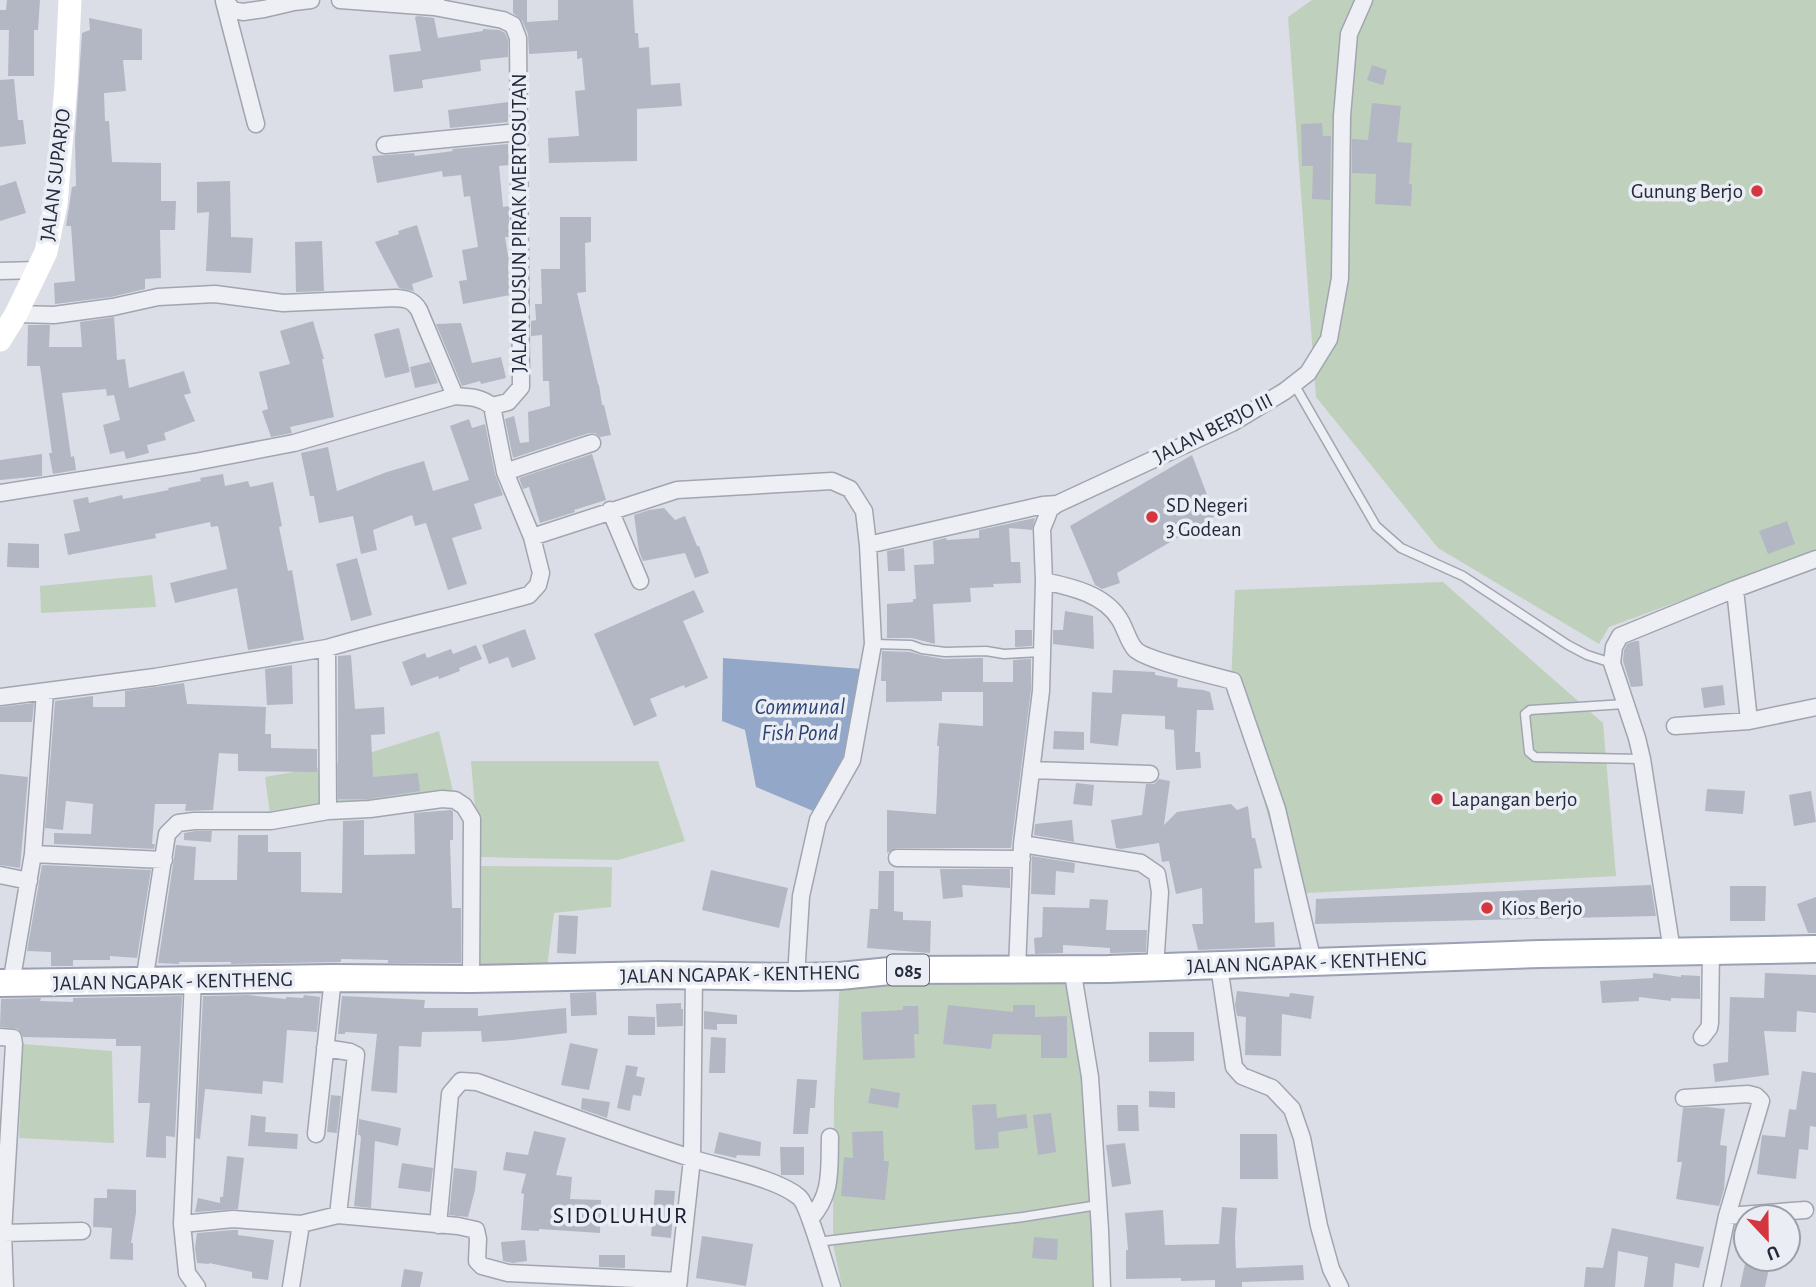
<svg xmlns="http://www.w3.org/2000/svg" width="1816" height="1287" viewBox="0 0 1816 1287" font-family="'Alegreya Sans',sans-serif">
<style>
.green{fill:#bfd1bc}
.water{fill:#93a7c9}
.building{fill:#b2b7c3}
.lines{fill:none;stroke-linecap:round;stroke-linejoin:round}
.service-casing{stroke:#a0a5b0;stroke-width:11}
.minor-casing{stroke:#a0a5b0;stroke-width:19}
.primary-casing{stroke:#9aa1b3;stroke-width:30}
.service{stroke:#eeeff5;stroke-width:8}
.minor{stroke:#eeeff5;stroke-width:16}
.secondary{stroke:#fff;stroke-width:23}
.primary{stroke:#fff;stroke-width:26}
.poi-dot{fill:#d5363d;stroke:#eaedf4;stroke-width:2.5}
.labels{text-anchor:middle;stroke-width:7;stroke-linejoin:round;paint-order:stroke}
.shield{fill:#eaedf4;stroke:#5f6574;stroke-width:2}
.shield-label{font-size:19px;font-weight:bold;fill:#242b3d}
.street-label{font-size:21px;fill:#242b3d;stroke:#eaedf4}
.poi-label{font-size:21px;fill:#242b3d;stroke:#eaedf4;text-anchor:start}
.water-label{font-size:23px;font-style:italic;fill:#2d4473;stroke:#eaedf4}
.quarter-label{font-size:24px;letter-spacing:2px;fill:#171c2e;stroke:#eaedf4}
</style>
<rect width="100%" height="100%" fill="#dbdee6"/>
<path class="green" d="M1312 0H1816V551L1609 627 1599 644 1438 548 1316 397 1288 17Z
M152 575 156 607 41 613 40 586Z
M1443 582 1603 723 1616 876 1290 894 1231 683 1235 590Z
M439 731 455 800 271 821 265 777 328 766Z
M471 761H658L685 841 618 860 479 857Z
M480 866 612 867 611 907 554 913 547 967 477 969Z
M1072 968 1090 1077 1099 1287H842L834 1249 833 1229 834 1101 840 976Z
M22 1044 112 1051 114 1143 19 1138Z"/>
<path class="water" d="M723 658 862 669 849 758 818 813 756 787 745 730 722 721Z"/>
<path class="building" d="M7 0H40L38 30H34V76H8L9 30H0V10H6Z
M513 0H527V22L558 20V0H633L635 33H638L639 48 649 47 651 85 680 83 682 106 637 109V161L549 163 548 138 579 136 575 91 585 90 582 58 577 59V51L529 54 528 34 522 20 513 13Z
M418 16 434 18 438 38 483 31V29L500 30 505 33 508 40V57L480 60 481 71 422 80 423 88 394 92 389 55 421 51 415 17Z
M89 18 142 29V60H123L126 91 104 93 105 121H109L112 162 161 163V201H176L175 230H160L161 278 145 279V289L111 297 55 304 54 283 75 281 71 226H66L72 187 76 186 75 140 82 33 90 30Z
M1372 65 1387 70 1383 85 1367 80Z
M14 79 18 120H23L26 144 0 147V80Z
M508 102V122L450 128 448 110Z
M1372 103 1401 106 1397 142 1412 143 1409 184H1412L1411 206 1375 204 1376 174 1352 173V139L1368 140Z
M1322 123 1323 136H1331L1330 200 1312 199 1313 166H1302L1301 124Z
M508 144 509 165 499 166 503 207 509 206V237H505L509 262V265H508L510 295 463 304 459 281 467 280 462 250 478 247 470 196 464 197 461 175 443 177 442 171 377 183 372 156 414 153 415 156 453 151 452 149Z
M16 181 26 213 0 221V186Z
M230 181 231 237 253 238 251 273 206 271 209 212 197 213V182Z
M560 217H591V242L585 243 586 292 577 293 598 384 599 385 602 405H604L611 435 600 437 595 433H589L513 458 505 419 514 416 520 443 529 442 528 412 550 406 549 381H543L542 335 531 336V321L536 320 535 304H542L541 269H560Z
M417 225 433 277 412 284 414 291 399 288 375 242 399 234 398 231Z
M322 241 324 291 296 292 295 242Z
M114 317 117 360 125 359 129 388 184 371 191 393 184 395 195 421 164 433 166 440 147 445 149 453 126 459 124 451 110 454 103 425 120 420 114 395 107 396 106 389 62 393 71 457 74 456 76 470 53 474 49 453H52L40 366H27L28 325H50L49 347H82L80 322Z
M313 321 324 359H322L334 417 290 427 292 433 271 437 262 411 268 409 259 372 290 364 280 331Z
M461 323 472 363 501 357 506 378 481 384 480 381 462 386 436 324Z
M399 328 410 372 385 378 374 334Z
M430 362 438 383 415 388 410 367Z
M469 419 472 428 485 424 495 474 503 495 474 504 482 529 452 538 467 584 448 590 426 523 415 526 412 515 373 530 377 550 361 554 353 516 319 523 314 496H310L301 453 328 447 337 491 387 472 424 461 433 491 469 480 450 426Z
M42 454V476L0 480V460Z
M592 454 606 500 574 510 575 512 540 523 529 487 523 489 519 478Z
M1192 455 1215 516 1117 573 1120 583 1102 589 1095 585 1070 526Z
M223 474 225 486 248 481 250 487 273 482 282 526 279 527 288 571 292 570 304 640 291 642V643L248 650 237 588 175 603 170 583 227 569 218 526 211 527 210 522 155 534 156 538 68 555 64 534 80 531 73 500 88 497 89 503 122 495 123 499 169 490 168 488 201 481 200 478Z
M664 508 675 520 685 516 697 546H699L709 573 695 578 685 553 643 561 639 551 634 515 649 510Z
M1035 518 1032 530 1009 528 1011 562H1020L1021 583 993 584 994 587 970 588 971 602 933 604 935 644 912 638H887V604L913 602V599H916L914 565 934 564 933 541 946 538 947 540 979 538V530Z
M1787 521 1795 544 1768 554 1759 531Z
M8 543 39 544V568L7 567Z
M904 548 905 571H888L887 551Z
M357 558 372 615 351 621 336 564Z
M694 590 704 612 683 621 708 678 685 688 684 685 650 699 657 716 634 726 594 634Z
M1065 611 1093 616 1094 649 1053 644V630H1063Z
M525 629 536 659 512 668 508 657 489 664 482 645Z
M1015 630H1032V646L1015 647Z
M1635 641H1639L1643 686 1631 687 1623 661 1624 650 1627 644Z
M476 645 482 659 459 668 460 671 439 679 438 676 411 686 402 662 425 653 427 658 451 649 453 654Z
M882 651 910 652 921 655 944 659 983 658V682H1013V660L1031 659V690L1011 848H897L887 853V810L936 814 939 746H937L939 723 983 726V692H942V701L886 702V681H881Z
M351 655 355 709 384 707 385 734 371 735 373 777 418 773 420 791 369 799H338V656Z
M292 665 293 704 267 705 265 669Z
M1113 670 1155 672V675L1178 679 1177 687 1203 690 1210 692 1214 710H1197L1195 752H1200L1201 768 1176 770 1174 730 1165 729V716L1122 714 1118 746 1090 743 1092 692 1112 693Z
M184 683 187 704 266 707 265 734H271V748L317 749V772L238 771V754L219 753 213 810 185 811 186 804H155L152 844H155L154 849 54 844V833L91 834 93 804 66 801 63 830 45 828 55 701 93 696V707H125V691Z
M1723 685 1725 705 1704 708 1701 688Z
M34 703 32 722H0V707Z
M1054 731 1084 732V750L1053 749Z
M0 774 28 777 20 868 0 865Z
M1159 779 1170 781 1164 825 1177 812 1231 804 1237 810 1248 806 1252 838H1255L1262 868 1254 869 1255 923 1274 922 1275 947 1198 950 1192 924H1203L1202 888 1176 894 1169 861 1162 862 1159 843 1121 849 1116 848 1111 820 1142 815 1146 784H1154Z
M1076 783 1094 785 1092 806 1073 804Z
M1707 789 1745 791 1743 814 1705 811Z
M1811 791 1816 822 1794 826 1789 795Z
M451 810 453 811V840H450L452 908H461V963H388V960L341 959V962L231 964V962H179V964L158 963 176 845 196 847 194 880H237L238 835H268V852H301V892L342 893 343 821 364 820V855L415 854 414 813Z
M1072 820 1074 842 1034 835 1035 824Z
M195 831H212L211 842 184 840V833Z
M1032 856 1075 863 1074 873 1056 871 1055 895 1031 894Z
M42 865 151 870 137 958 110 956V960H73V966H51V952L27 951Z
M940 869H1010V888L962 885 963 897 943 899Z
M711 870 788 888 779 928 702 910Z
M879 871H894V911L903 912V920L931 921 930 953 867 948 870 909H878Z
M1651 885 1656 916 1315 924 1316 899Z
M1730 886H1766L1765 921H1730Z
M1816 897V933H1808L1797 904Z
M1090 899 1108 900 1106 930H1147L1146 952 1110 953V948L1063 945V953L1035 954 1034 938 1042 937 1043 907 1089 908Z
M559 915 578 916 576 954 557 953Z
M1653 973 1681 977V975L1700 976V999L1671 998V1001L1639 997V1001L1602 1003 1600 981 1653 978Z
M1765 973 1816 975V1013L1797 1011 1796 1032 1764 1031 1769 1075 1715 1082 1713 1064 1728 1062 1730 997 1764 998Z
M1237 991 1289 997 1290 993 1314 996 1311 1019 1282 1014 1281 1056 1245 1055 1246 1017 1237 1016 1235 1005Z
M596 992 597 1015 571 1016 570 993Z
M248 995 286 999V997L303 998 304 995 320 997 317 1032 287 1030 283 1083 263 1081 262 1094 205 1089 200 1139 196 1138 203 996Z
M182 996 175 1137 166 1136V1158L146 1157 150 1103H138L141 1046H116V1039L23 1037 18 1029 0 1027 1 999 41 998 40 1001 73 1002V998Z
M342 996 425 1000 424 1008H478V1016L566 1008 567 1033 513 1040 482 1042 481 1031 422 1032 421 1047 399 1046 397 1093 371 1091 377 1034 345 1032V1034H338Z
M681 1003V1009H683V1026L657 1027 656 1004Z
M948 1005 1013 1012V1005H1035V1017L1067 1016V1058H1041V1035L993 1034 991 1049 943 1044Z
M903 1006H918L919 1034H914L915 1058 863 1060 861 1012 903 1010Z
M704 1011 737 1015V1024H717V1030L704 1029Z
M628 1016 655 1017V1035H628Z
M1149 1032H1194V1061L1149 1062Z
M711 1037 726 1038 725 1073H709Z
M570 1043 598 1049 589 1090 561 1085Z
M626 1065 638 1067 636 1076 645 1078 641 1096 633 1095 630 1111 617 1108Z
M1802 1071 1816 1073V1127L1810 1126 1808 1150 1799 1149 1796 1179 1757 1174 1762 1135 1785 1137 1789 1109 1796 1110Z
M797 1079 817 1080 815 1108H810L808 1134H793Z
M871 1088 900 1093 898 1108 868 1103Z
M1149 1091 1175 1092V1108L1149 1107Z
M331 1095 341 1096 337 1133 327 1132Z
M582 1098 610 1102 607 1118 581 1109Z
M996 1104 997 1118 1026 1114 1028 1128 998 1132 999 1148 975 1150 972 1105Z
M1117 1105H1138L1139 1131H1118Z
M1707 1107 1725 1109 1720 1145 1727 1146 1724 1189 1719 1206 1676 1199 1682 1162H1677L1683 1108Z
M1051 1113 1056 1152 1038 1155 1033 1115Z
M251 1115 266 1117 265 1132 298 1134 297 1149 248 1146Z
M359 1119 401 1128 398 1146 375 1141 371 1208 354 1206 361 1138 360 1135H358Z
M534 1131 566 1138 556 1175 572 1177 570 1199 601 1200 600 1233 539 1229V1231L521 1230 524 1194 521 1193 526 1174 503 1170 506 1152 528 1155Z
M883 1131 884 1161H889L885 1200 841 1196 844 1157 853 1158 852 1132Z
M719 1132 761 1142 760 1156 737 1155 736 1158 714 1153Z
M1240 1134H1277L1278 1179H1240Z
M1125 1143 1131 1184 1112 1187 1106 1145Z
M780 1147H804V1175H781Z
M227 1156 244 1158 238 1209 195 1212 198 1198 220 1203V1197H223Z
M402 1163 433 1168 430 1192 398 1188Z
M454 1168 477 1171 475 1190 468 1217 449 1215Z
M107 1189 136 1190V1213L131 1243H133V1260L110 1259 112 1228 93 1227 94 1198H107Z
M655 1190 675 1191 671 1238 651 1236Z
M1222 1207 1237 1208 1235 1237 1236 1268 1303 1265 1304 1280 1242 1282V1287H1215V1280L1181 1281V1278L1126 1279V1250H1128L1125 1213 1163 1210 1165 1245 1219 1244Z
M1612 1228 1704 1247 1699 1268 1675 1263 1673 1287H1644L1648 1257 1618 1251 1615 1287H1584L1586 1267 1603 1268Z
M233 1230H238V1235L274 1240 268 1280 252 1278V1272L209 1263V1264L197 1263 195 1248 197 1233Z
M702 1236 753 1244 746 1286 696 1278Z
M1034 1237 1058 1239 1057 1260 1032 1258Z
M525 1240 527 1261 513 1263 503 1261 501 1242Z
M599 1255H625V1268L599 1267Z
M1746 1259H1771L1765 1287H1740Z
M404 1269 423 1272 420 1287H401Z"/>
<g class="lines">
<g class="service-casing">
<path id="service" d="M1294 384 1376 526 1401 548 1463 576 1568 645 1587 655 1612 663
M873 644 911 645 922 649 945 652 986 651 1004 654 1042 652
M1625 704 1530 710 1525 714 1529 752 1535 757 1642 759
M817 1242 1023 1217 1098 1205"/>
</g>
<g class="minor-casing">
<path id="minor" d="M224 0 233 10 243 12 264 9 294 2 311 0
M340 0 434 7
M436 0 434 7 503 20 513 25 518 38 521 387 508 402 492 406 505 472 532 537 541 573 538 585 529 595C462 614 394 628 327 648L328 811 370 809 442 799 455 800 464 806 472 819 471 979
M224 1 256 124
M385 145 519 132
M0 271 38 270
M16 314 54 315 113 307 158 297 215 294 283 303 396 298C407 299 413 300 419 310L455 396
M505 472 592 443
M0 493 195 462 294 443 455 396C470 397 480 397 492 406
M610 510 640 581
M532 537 677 490 832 481 850 489 864 511 868 545 873 644 852 760 818 820 801 896 796 977
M868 545 1043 505 1057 504 1232 423 1285 391 1308 373 1329 339 1340 278 1342 116 1349 34 1364 0
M1044 581C1071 587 1105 594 1120 620 1125 628 1129 643 1135 649 1144 660 1216 676 1233 681L1277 809 1313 962
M1735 589 1749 721
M0 697 155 677 327 648
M1675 726 1749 721 1816 707
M1031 770 1150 774
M1022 844 1141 863 1157 874 1160 892 1155 968
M33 854 164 860
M897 858 1022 859
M0 875 29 881
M1672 951 1642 759 1637 738 1612 663 1614 647 1620 636 1735 589 1816 559
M1219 966 1234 1067 1242 1076 1272 1088 1292 1109 1302 1138 1319 1226 1331 1269 1340 1287
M1072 968 1090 1077 1100 1230 1102 1287
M1017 970 1022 844 1041 691 1044 581 1042 529 1050 509 1057 504
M193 980 182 1224 187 1273 197 1287
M144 982 167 834 178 823 194 821H271L328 811
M11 984 33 854 45 692
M0 1037 13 1038 14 1044 3 1233 5 1287
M1702 1037 1709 1028 1710 1023 1711 950
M325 1048 350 1052 356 1055 338 1215
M1684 1098 1748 1094 1756 1096 1761 1101 1727 1216 1712 1287
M316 1134 333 978
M1727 1216 1805 1210
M810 1219C833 1194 829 1169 830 1137
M182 1224 233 1219 301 1224
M438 1225 450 1094 461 1081 477 1082C549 1108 621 1136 694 1159 723 1168 778 1179 799 1197 808 1204 827 1272 832 1287
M3 1233 82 1231
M291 1287 301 1224 338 1215 458 1226 476 1230 478 1239 477 1261 482 1266 508 1273 679 1281
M678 1287 692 1159 694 974"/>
</g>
<g class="primary-casing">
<path id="primary" d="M0 983 333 978 471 979 658 975 796 977 840 976 900 970 1108 969 1541 954 1816 949"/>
</g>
<use href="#service" class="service"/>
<use href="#minor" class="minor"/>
<path class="secondary" d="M0 340 16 314 46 252 56 204 66 85 70 0"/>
<use href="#primary" class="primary"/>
</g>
<g class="poi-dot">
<circle cx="1757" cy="191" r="7"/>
<circle cx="1152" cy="517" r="7"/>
<circle cx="1437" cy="799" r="7"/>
<circle cx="1487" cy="908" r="7"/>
</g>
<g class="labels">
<rect class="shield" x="887" y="954.5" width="42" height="31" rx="5"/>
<g class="shield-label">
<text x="908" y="977">085</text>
</g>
<g class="street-label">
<text transform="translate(55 175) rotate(-83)" y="7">JALAN SUPARJO</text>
<text transform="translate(519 223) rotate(-90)" y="7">JALAN DUSUN PIRAK MERTOSUTAN</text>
<text transform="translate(1213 428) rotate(-27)" y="7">JALAN BERJO III</text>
<text transform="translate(1307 962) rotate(-2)" y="7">JALAN NGAPAK - KENTHENG</text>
<text transform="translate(740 974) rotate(-1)" y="7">JALAN NGAPAK - KENTHENG</text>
<text transform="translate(173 981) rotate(-1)" y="7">JALAN NGAPAK - KENTHENG</text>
</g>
<g class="poi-label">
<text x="1743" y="198" text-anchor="end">Gunung Berjo</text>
<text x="1166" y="512">SD Negeri<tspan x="1166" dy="24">3 Godean</tspan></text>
<text x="1451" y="806">Lapangan berjo</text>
<text x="1501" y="915">Kios Berjo</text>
</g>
<g class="water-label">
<text x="800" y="714">Communal<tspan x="800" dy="26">Fish Pond</tspan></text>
</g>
<g class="quarter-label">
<text x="621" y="1223">SIDOLUHUR</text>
</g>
</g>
<g transform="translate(1767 1238) rotate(158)"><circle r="33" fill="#eaedf4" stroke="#9b9fab" stroke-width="2"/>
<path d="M0-5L12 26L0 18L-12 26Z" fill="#d5363d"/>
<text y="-10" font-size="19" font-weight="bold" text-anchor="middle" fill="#242b3d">U</text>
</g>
</svg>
